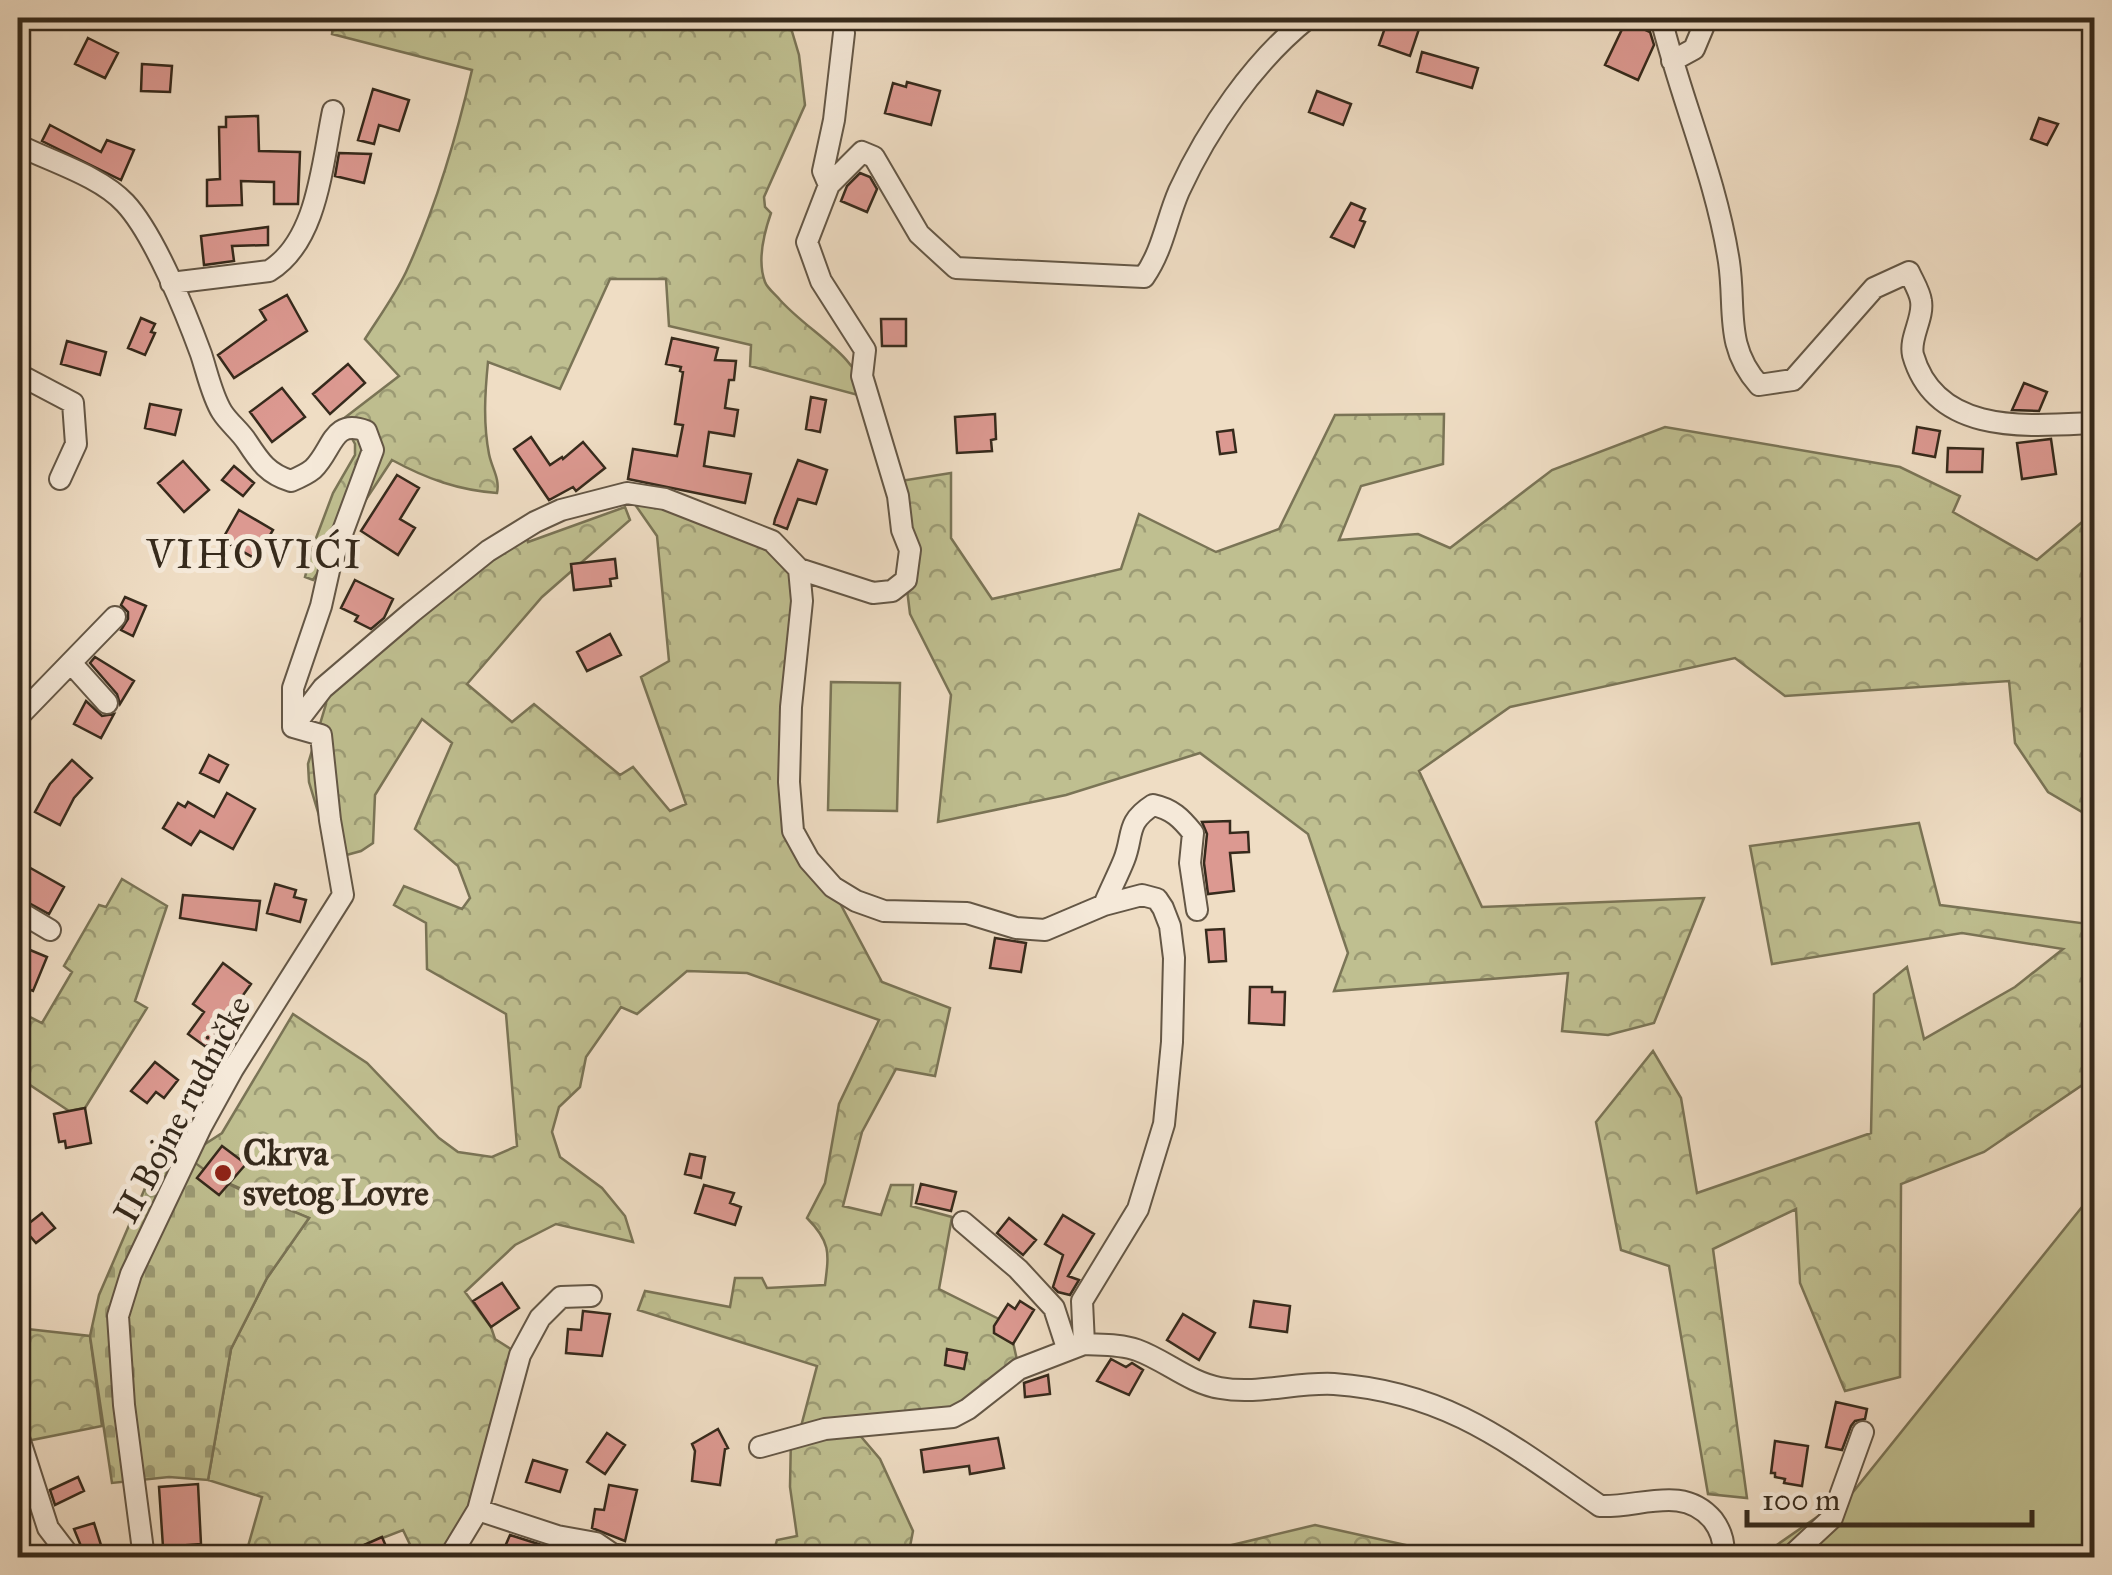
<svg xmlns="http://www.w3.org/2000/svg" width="2112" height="1575" viewBox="0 0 2112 1575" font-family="'IM FELL Great Primer',serif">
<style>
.green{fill:#bfbf90;stroke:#7a7456;stroke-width:2.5}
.forest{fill:url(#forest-crowns);stroke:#7a7456;stroke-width:2.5}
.cemetery{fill:url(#cemetery-stones);stroke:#7a7456;stroke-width:2.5}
.building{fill:#dc9991;stroke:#362a1c;stroke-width:2.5}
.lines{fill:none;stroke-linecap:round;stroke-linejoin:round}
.minor-casing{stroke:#645746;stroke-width:24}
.minor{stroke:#f5e9d9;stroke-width:20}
.poi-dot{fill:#8f2418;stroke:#f5e9d9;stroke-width:4}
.labels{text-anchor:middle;stroke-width:10;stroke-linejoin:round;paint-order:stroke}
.street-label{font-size:35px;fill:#362a1c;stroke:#f5e9d9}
.poi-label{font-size:35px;font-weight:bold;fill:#362a1c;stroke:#f5e9d9;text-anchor:start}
.quarter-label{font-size:40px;letter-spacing:2.5px;fill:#362a1c;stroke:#f5e9d9}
</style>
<defs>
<pattern id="forest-crowns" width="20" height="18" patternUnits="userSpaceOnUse" patternTransform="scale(2.5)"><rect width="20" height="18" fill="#bfbf90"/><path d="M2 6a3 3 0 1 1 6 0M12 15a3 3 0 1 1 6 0" fill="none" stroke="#9c9b75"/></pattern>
<pattern id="cemetery-stones" width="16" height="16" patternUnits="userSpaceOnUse" patternTransform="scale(2.5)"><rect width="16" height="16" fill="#bfbf90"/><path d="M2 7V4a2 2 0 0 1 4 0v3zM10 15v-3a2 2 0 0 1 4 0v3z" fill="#9c9b75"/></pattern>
</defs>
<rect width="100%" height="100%" fill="#efddc4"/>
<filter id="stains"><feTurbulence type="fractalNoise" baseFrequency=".002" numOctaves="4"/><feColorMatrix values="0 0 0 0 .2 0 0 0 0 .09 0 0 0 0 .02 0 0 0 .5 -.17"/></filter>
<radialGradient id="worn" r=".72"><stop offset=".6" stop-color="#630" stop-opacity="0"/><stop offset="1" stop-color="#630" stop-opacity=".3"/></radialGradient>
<path class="green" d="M831 682 900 683 897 811 828 810Z
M2094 1192V1557L1758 1558 1853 1492Z"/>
<path class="forest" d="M334 18H788L799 55 805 105 764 197 765 207 771 213C764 233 757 261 765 282 767 288 776 295 780 300 811 334 854 352 869 398L750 366 751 345 669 326 666 279H610L560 389 488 362C485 392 483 423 489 454 492 469 500 478 497 493 458 490 427 479 392 460L313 580 305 577 315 541 333 493 355 455V444L350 435 330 429 399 376 365 339C379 317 395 295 406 272 436 207 456 139 472 70L332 34Z
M1444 414 1443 464 1361 486 1339 540 1418 534 1450 548 1552 470 1665 427 1900 467 1960 496 1953 512 2037 560 2094 512V819L2048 792 2015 743 2009 681 1785 696 1735 658 1510 707 1419 771 1482 907 1704 898 1654 1023 1608 1035 1562 1031 1568 973 1334 991 1348 953 1308 834 1200 753 1066 795 938 822 951 695 910 614 894 482 951 473V538L992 599 1121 569 1139 514 1216 552 1279 529 1335 415Z
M627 493 749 524 796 566 791 811 882 982 950 1008 935 1076 896 1069 862 1132 843 1206 881 1215 891 1185H913L911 1206 952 1217 939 1289 1009 1324 1019 1369 968 1409 852 1426 880 1459 913 1531 908 1557H772L777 1540 797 1536 790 1487 791 1436 799 1434 817 1366 638 1310 645 1291 730 1307 735 1278H762L767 1288 825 1285C829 1253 831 1242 807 1218L825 1183 839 1104 879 1020 747 973 687 971 637 1014 621 1007 586 1057 580 1087 559 1107 552 1132 560 1157 602 1188 625 1216 633 1242 556 1224 515 1245 465 1292 491 1327 495 1339 520 1355 506 1415 449 1557H416L403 1530 354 1549 357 1557H245L262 1497 208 1480 231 1349 267 1278 309 1218 209 1175 185 1157 222 1133 293 1014 367 1063 439 1138 458 1152 492 1157 517 1146 506 1014 427 969 426 923 394 905 404 886 462 909 470 898 458 866 415 829 452 743 422 719 375 795 373 843 361 851 332 859 309 782 308 764 326 704 328 674 524 526 528 542 625 507 630 520 542 597 467 684 512 722 534 704 620 775 633 767 670 811 686 804 641 677 669 661 657 536Z
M1919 823 1940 905 2088 924 2094 911V1077L1984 1152 1901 1184 1900 1377 1845 1391 1800 1283 1796 1209 1713 1249 1747 1498 1708 1494 1669 1266 1621 1250 1596 1122 1653 1051 1681 1098 1697 1193 1871 1133 1874 994 1907 967 1924 1039 2015 987 2063 949 1962 933 1772 964 1750 846Z
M122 879 167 906 135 1001 147 1008 85 1108 69 1111 18 1077V1011L42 1023 72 972 64 966 99 905 106 907Z
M18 1328 90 1336 102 1426 22 1442 18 1435Z
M1315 1525 1460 1557 1578 1549 1612 1557H1182Z"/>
<path class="cemetery" d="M167 1137C208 1183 254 1195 309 1218L267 1278 231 1349 208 1480 169 1477 112 1483 90 1336 99 1295Z"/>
<path class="building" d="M1388 19 1419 29 1410 56 1379 45Z
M1626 21 1650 32 1654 45 1638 80 1605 65Z
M88 38 118 53 105 78 75 64Z
M1422 52 1478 68 1472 88 1417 72Z
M142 64 172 66 170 92 141 91Z
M907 82 940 91 931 125 885 113 893 83 906 87Z
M373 89 409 100 399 131 379 125 374 144 358 140Z
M1317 91 1351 104 1343 125 1309 112Z
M258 116 259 151 300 152 298 204H274V182L241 181 242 205 207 206V180L220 179 219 127H226V117Z
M2039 118 2058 124 2047 145 2031 139Z
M50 125 101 152 107 140 134 150 121 180 42 141Z
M339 153 371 154 364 183 335 176Z
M860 173 870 177 877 189 867 212 841 201 847 186Z
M1351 203 1365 209 1360 220 1365 222 1354 247 1331 237Z
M268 227V245L232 246 234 261 204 265 201 236Z
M287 295 307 331 234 378 218 355 266 320 260 310Z
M141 318 155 324 151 332 155 333 145 355 128 348Z
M881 319H906V346H882Z
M672 338 718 348 715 360 736 361 734 380H729L725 408 738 410 734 436 709 432 704 466 751 474 745 503 628 479 633 449 677 456 683 425 675 424 683 372 680 371 681 367 666 364Z
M67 341 106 352 100 375 61 364Z
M348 364 365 383 330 414 313 394Z
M2024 383 2047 392 2039 411 2012 410Z
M282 388 305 417 272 442 250 412Z
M811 397 826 400 820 432 806 429Z
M150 404 181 410 175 435 145 428Z
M995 414 996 439 991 440 992 451 957 453 955 417Z
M1917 427 1940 431 1935 457 1913 453Z
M1233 430 1236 452 1220 454 1217 432Z
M531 437 550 465 562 457 563 459 583 442 605 468 576 491 573 487 549 500 514 449Z
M2051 439 2056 474 2022 479 2017 443Z
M1948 448 1983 449 1982 472H1947Z
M798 460 827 470 816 504 798 499 787 529 774 524 775 519Z
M183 461 209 490 184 512 158 483Z
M234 466 254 483 243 496 222 480Z
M397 475 419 488 400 519 415 528 398 555 361 531Z
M239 510 273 530 256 559 222 540Z
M615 559 617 578 610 579 611 586 574 590 571 564Z
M355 580 393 599 384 618 371 629 355 621 358 616 341 608Z
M125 597 146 606 133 636 121 630 128 619V612L121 605Z
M610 634 621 655 587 671 577 652Z
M95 657 134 681 120 704 117 694 90 663Z
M86 701 102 716 114 714 101 738 74 724Z
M209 755 228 765 219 782 200 773Z
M72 760 92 778 74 798 60 825 35 812 50 784Z
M227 793 255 809 233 849 200 831 191 845 163 828 178 803 185 807 188 802 214 817Z
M1230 821V833L1248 832 1249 852 1230 853 1234 891 1208 894 1204 863 1207 834 1202 822Z
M18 861 64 887 49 914 18 897Z
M275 884 296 890 294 897 306 900 300 922 267 913Z
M183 895 260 901 256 930 180 918Z
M1224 929 1226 961 1209 962 1206 930Z
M995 938 1026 943 1021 972 990 968Z
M18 945 47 957 33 991 18 985Z
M223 963 251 984 206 1047 188 1034 204 1012 193 1004Z
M1250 987H1272V992H1285L1284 1025 1249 1023Z
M155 1062 178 1080 164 1098 156 1092 147 1103 131 1091Z
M85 1108 91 1143 66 1148 65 1141 59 1142 54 1114Z
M222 1146 246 1164 219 1195 197 1178Z
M690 1154 705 1157 701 1178 685 1174Z
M921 1184 956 1192 951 1211 916 1203Z
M704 1185 734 1193 730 1203 741 1207 735 1225 695 1213Z
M42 1213 55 1228 36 1243 23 1228Z
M1063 1215 1094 1234 1068 1276 1079 1280 1070 1295 1058 1292 1053 1287 1063 1255 1045 1244Z
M1009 1218 1036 1240 1023 1255 997 1233Z
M502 1283 519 1308 491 1327 473 1301Z
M1020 1301 1034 1310 1013 1344 994 1333V1326L1008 1304 1015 1309Z
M1254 1301 1290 1306 1287 1332 1250 1327Z
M583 1311 610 1314 602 1356 566 1353 568 1329 581 1330Z
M1183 1314 1215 1333 1199 1360 1167 1340Z
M947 1349 967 1353 964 1369 945 1365Z
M1111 1359 1126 1367 1132 1363 1143 1370 1129 1395 1097 1381Z
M1048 1375 1050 1394 1025 1397 1024 1383Z
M1836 1402 1867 1409 1865 1419 1855 1421 1851 1426 1842 1450 1826 1447Z
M718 1429 728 1448 725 1449 720 1485 692 1481 695 1451 692 1444Z
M607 1433 625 1445 605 1474 587 1462Z
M998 1438 1004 1468 970 1474 969 1466 924 1472 921 1450Z
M1775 1441 1808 1446 1802 1486 1784 1483 1785 1479 1775 1477V1473H1771Z
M533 1460 567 1470 560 1492 526 1482Z
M78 1477 84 1491 55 1505 50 1490Z
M198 1484 201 1544 163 1547 159 1487Z
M609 1485 637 1490 625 1541 592 1528 595 1509 604 1510Z
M94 1523 101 1545 83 1551 74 1529Z
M510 1535 551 1548 572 1558H500Z
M382 1537 391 1558H335Z"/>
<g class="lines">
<g class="minor-casing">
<path id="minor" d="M1661 18C1681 100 1716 177 1729 262 1736 309 1724 346 1759 385L1793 380 1874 288 1909 272C1913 281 1920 292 1921 301 1924 318 1909 338 1913 355 1936 436 2029 426 2094 423
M1672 61 1694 49 1707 18
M18 145C52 162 100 176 125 203 154 234 186 313 201 354 207 372 212 396 222 412 229 423 240 431 247 442 260 462 268 474 291 481 298 478 307 474 313 469 333 450 332 418 366 431L373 450 330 566 321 606 293 688V727L323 688 412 612 488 551 535 522 561 510 627 493 665 499 772 541 799 569 802 601 791 707 789 782 793 831 809 860 833 887 856 901 884 911 967 913 1016 928 1045 930 1104 905 1142 895 1157 899 1163 908 1170 926 1174 958 1172 1042 1164 1124 1138 1209 1082 1301 1084 1344 1019 1369 968 1409 953 1417 825 1429 760 1447
M829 185 823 171 834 120 844 33
M171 283 269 271C318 241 322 163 333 111
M18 374 73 403 76 444 60 479
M799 569 873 593 892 591 906 580 910 550 902 530 898 496 862 376 865 350 821 281 807 242 829 185 862 152 874 157 919 234 956 268 1144 277C1163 250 1166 221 1179 191 1208 128 1254 61 1308 18
M71 663 107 703
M18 717 115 617
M1104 905C1110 890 1118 875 1124 860 1134 835 1125 823 1153 805 1172 809 1181 818 1193 833L1190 863 1197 910
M18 911 50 930
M963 1222 1018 1269 1054 1308 1067 1348
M1084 1344C1101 1345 1120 1344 1137 1350 1165 1360 1190 1383 1220 1388 1258 1395 1295 1382 1334 1384 1448 1392 1510 1444 1600 1506 1640 1508 1683 1484 1713 1520 1722 1532 1725 1544 1723 1558
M18 1435 48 1528 71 1558
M478 1510 520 1355 540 1318 561 1297 591 1296
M617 1555 645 1558
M144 1558 124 1405 118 1316 131 1274 201 1127 233 1069 343 895 330 820 321 735 293 727
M449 1558 478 1510 557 1536 596 1543 618 1558
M1789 1558 1832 1518 1863 1432"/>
</g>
<use href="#minor" class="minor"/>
</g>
<circle class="poi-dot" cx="223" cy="1173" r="10"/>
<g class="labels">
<g class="street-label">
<text transform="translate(182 1109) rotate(-62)" y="12">II Bojne rudničke</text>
</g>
<g class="poi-label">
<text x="243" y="1165">Ckrva<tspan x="243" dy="40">svetog Lovre</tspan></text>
</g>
<g class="quarter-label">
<text x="255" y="568">VIHOVIĆI</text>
</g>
</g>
<rect width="2112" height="1575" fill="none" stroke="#efddc4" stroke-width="60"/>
<rect x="20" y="20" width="2072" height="1535" fill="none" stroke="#362a1c" stroke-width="5"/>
<rect x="30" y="30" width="2052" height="1515" fill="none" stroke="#362a1c" stroke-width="2.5"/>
<path d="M1747 1510v15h285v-15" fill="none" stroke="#362a1c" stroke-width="5"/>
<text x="1762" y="1510" font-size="30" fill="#362a1c" stroke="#f5e9d9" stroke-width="8" paint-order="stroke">100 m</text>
<rect width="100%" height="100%" filter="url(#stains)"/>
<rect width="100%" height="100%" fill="url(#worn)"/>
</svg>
